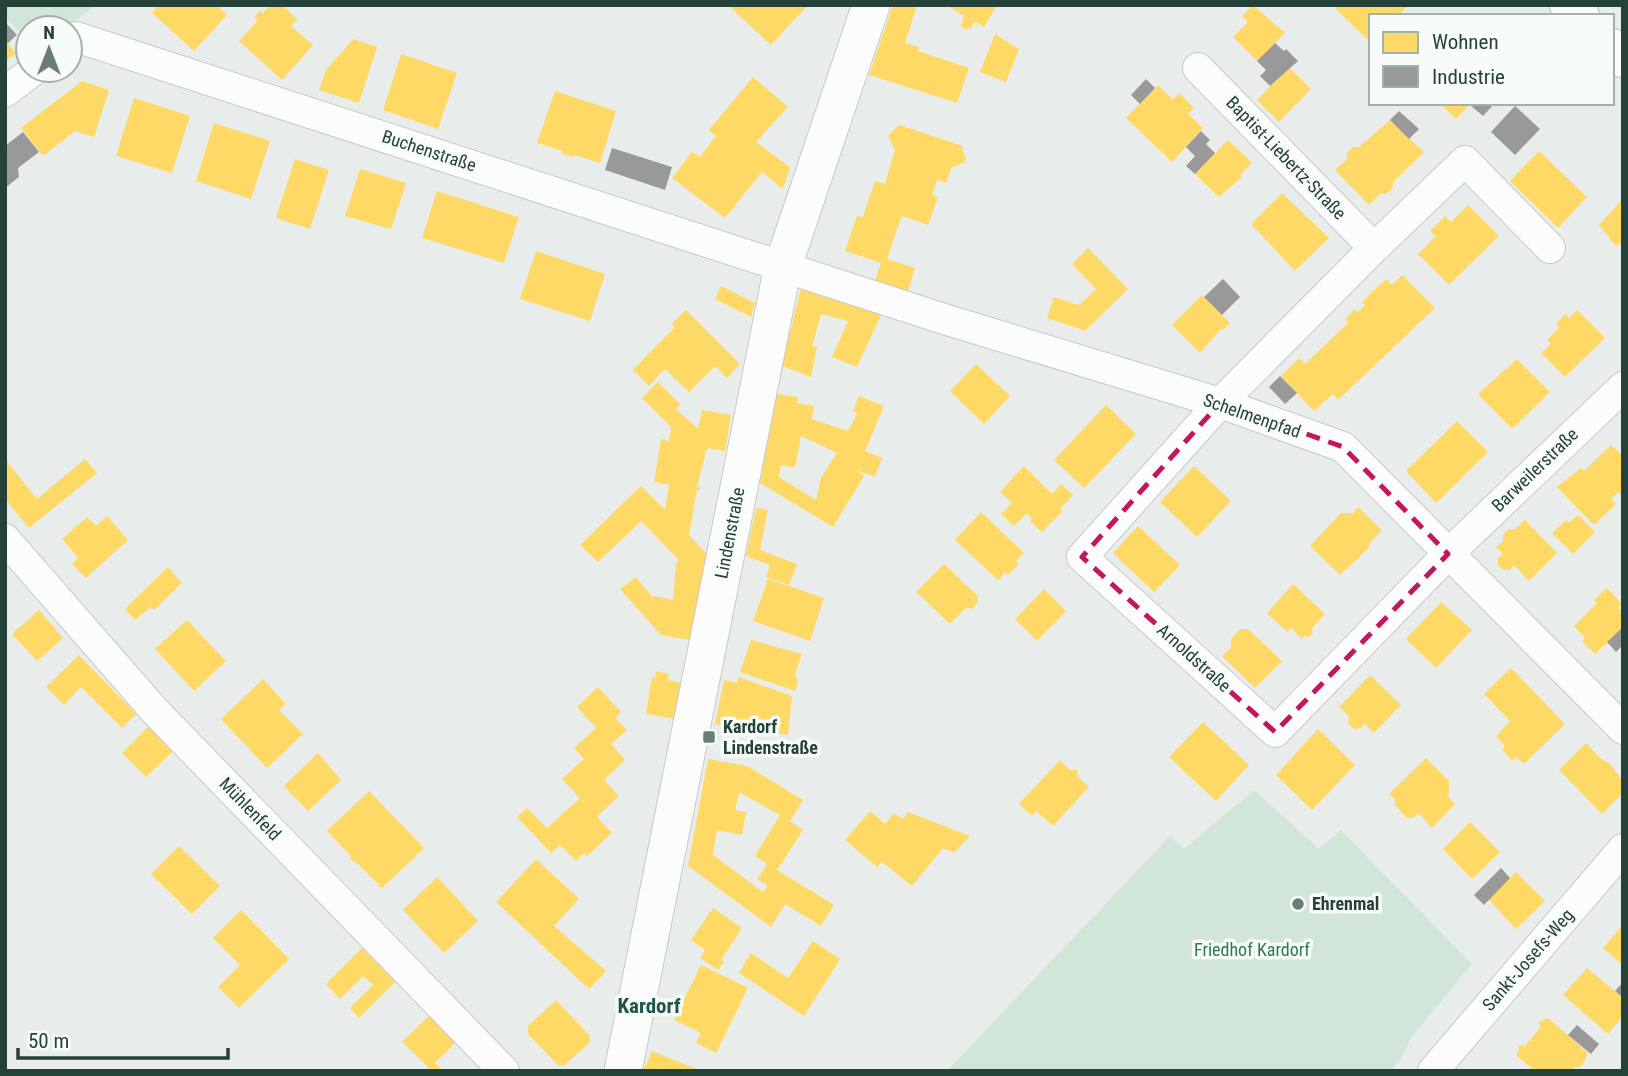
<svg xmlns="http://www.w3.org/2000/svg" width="1628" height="1076" viewBox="0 0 1628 1076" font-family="'Roboto Condensed',sans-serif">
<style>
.green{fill:#d1e6d8}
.homes{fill:#ffd966;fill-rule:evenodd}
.industry{fill:#999}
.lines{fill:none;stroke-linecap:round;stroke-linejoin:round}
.minor-casing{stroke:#c5cac8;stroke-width:32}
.tertiary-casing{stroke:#c5cac8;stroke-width:39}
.secondary-casing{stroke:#c3cbc8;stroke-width:41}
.minor{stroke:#fcfcfc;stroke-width:30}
.tertiary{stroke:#fcfcfc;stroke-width:37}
.secondary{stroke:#fcfcfc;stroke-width:38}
.marked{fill:none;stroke:#c2185b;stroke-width:5;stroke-dasharray:14 9;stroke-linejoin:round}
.poi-dot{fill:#697e78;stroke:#f7fbf9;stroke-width:2.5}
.labels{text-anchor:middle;stroke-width:7;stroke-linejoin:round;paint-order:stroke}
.street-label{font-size:18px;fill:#24423a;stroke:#f7fbf9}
.poi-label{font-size:18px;font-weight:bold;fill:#24423a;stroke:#f7fbf9;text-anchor:start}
.park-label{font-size:18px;fill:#2d7a4b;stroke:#f7fbf9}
.quarter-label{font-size:21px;font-weight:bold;fill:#1f5548;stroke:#f7fbf9}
</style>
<rect width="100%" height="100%" fill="#e8edeb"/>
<path class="green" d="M5 5H96L66 28H28V40L5 17Z
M1254 790 1319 849 1341 830 1472 964 1411 1038 1401 1059 1391 1071H947L1170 836 1184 849Z"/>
<path class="homes" d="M159 5H217L227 15 194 51 152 13Z
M270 5H282L297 19 291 26 313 45 282 80 239 41 258 20 254 17 260 11 263 13Z
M733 5H808L771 45 731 8Z
M893 5H917L905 43 919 47 918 51 969 68 957 103 869 75Z
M946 5H997L984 27 975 22 971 28 965 29 961 26 964 16Z
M1253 5 1285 33 1257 61 1233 37 1248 22 1242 16Z
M1338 5H1408L1398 16H1371V43L1335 8Z
M995 34 1019 49 1006 82 980 72Z
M353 39 377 47 359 103 319 90 326 70Z
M5 40 16 53 5 62Z
M401 54 457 73 438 129 383 110Z
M1289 67 1311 89 1279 122 1257 100Z
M753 77 788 107 756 142 790 167 783 189 762 172 725 218 672 178 692 152 700 157 716 136 709 130Z
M82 81 109 90 94 137 75 131 43 156 21 128Z
M1158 85 1173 100 1179 93 1194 108 1188 114 1203 128 1172 162 1126 118Z
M555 91 616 111 600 163 575 155 574 157 562 154V151L537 143Z
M134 98 190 116 172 173 116 156Z
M1440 103H1471L1456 119Z
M1390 120 1424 152 1393 182V187L1386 194H1380L1369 205 1335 170 1347 159V153L1353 147H1359Z
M214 123 270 141 251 199 196 181Z
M899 125 963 146 962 149 966 158 965 162 951 168 946 183 937 180 932 195 938 197 928 225 902 216 897 229 887 259 915 268 908 291 875 280 881 263 845 251 857 216 863 217 875 181 885 184 895 150 888 136Z
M1228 140 1252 163 1240 175 1242 177 1219 197 1195 174Z
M1539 151 1587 197 1558 228 1510 181Z
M295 159 329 170 310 229 276 218Z
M360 169 406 183 391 229 345 216Z
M437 191 519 217 504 263 422 238Z
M1282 193 1329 238 1295 271 1251 224Z
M1623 199V247L1618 243 1616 246 1599 225Z
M1468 205 1499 236 1449 285 1418 254 1436 236 1430 231 1445 216 1451 222Z
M1088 248 1128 289 1085 331 1047 318 1054 297 1079 305 1096 289 1072 264Z
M536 251 605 274 590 321 520 299Z
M1402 275 1435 308 1338 400 1333 394 1314 411 1281 376 1299 358 1305 364 1348 323 1345 319 1355 309 1358 312 1365 305 1362 302 1386 279 1392 285Z
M721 286 755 303 751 317 715 299Z
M801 288 883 311 857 367 832 357 848 321 821 314 812 346 817 347 811 377 782 366Z
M1202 295 1230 323 1224 329H1221L1200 353 1172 325Z
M686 310 740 364 727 378 715 366 689 392 665 369 649 386 633 370 675 327 671 324Z
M1577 310 1605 338 1565 377 1541 353 1551 344 1547 340 1559 328 1556 324 1565 314 1569 318Z
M1517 359 1550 392 1512 429 1478 394Z
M976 364 1010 396 984 424 950 391Z
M658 382 680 404 676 409 698 429 702 410 731 415 725 451 707 448 697 487H700V490H697L689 535 706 553 690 640 661 635 620 589 636 577 653 598 654 596 673 600 676 563 679 560 641 521 598 562 580 545 641 486 665 510 669 485 654 482 661 439 669 441 671 427 642 398Z
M777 394 798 397 797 403 814 406 812 419 848 431 857 414 853 411 859 396 884 406 865 451 882 458 875 477 856 470 864 476 833 527 760 483ZM801 436 837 453 821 478 816 500 779 477 781 465 795 468Z
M1106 405 1136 434 1084 488 1054 460Z
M1457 421 1488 452 1436 503 1406 471Z
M1611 445 1623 456V491L1620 494 1618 492 1611 499 1616 504 1594 525 1557 487 1581 468 1584 471Z
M5 459 37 499 85 459 97 473 29 528 5 499Z
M1024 466 1052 494 1061 484 1073 495 1060 509 1063 511 1042 532 1030 521 1032 519 1027 513 1014 526 1001 514 1012 503 1000 492Z
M1194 466 1231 501 1197 537 1160 502Z
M1358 507 1382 530 1368 545 1370 547 1340 575 1310 546 1341 513H1353Z
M756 508 768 510 760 550 797 564 789 585 766 577 770 565 746 556Z
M981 512 1024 553 1016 561 1019 564 1008 575 1005 572 998 580 955 540Z
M1578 515 1595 532 1573 554 1552 533 1566 520 1569 523Z
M107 516 128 540 86 578 72 564 78 558 62 539 87 517 96 526Z
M1525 520 1557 553 1529 581 1514 565 1510 570H1503L1498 565V558L1503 554 1496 547 1503 541V535L1509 529H1515Z
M1138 526 1180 565 1154 592 1113 553Z
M944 564 978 596V602L972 609 966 608 950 624 916 592Z
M168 567 182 583 154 610 151 607 135 620 125 609Z
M768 579 824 598 810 641 753 621Z
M1293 584 1325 614 1312 628 1313 633 1309 637 1304 636 1302 639 1291 628 1287 632 1267 613Z
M1607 588 1622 604 1618 608 1623 613V627L1595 654 1582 641 1585 638 1574 626 1597 603 1594 600Z
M1044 589 1066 611 1037 641 1015 619Z
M1441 602 1472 630 1436 668 1406 639Z
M39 610 63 638 37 661 12 634Z
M187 620 226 661 194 691 155 649Z
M1240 629H1248L1282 661 1255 688 1222 656 1231 648V639Z
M751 640 802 654 795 674 798 681 795 691 740 672Z
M79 655 136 714 122 728 81 687 64 705 46 687Z
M1511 668 1565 724 1524 764 1516 757 1512 761 1502 749 1505 746 1496 736 1510 721 1484 694Z
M656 671 669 674 668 680 682 683 676 719 646 714 652 677 655 678Z
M1370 675 1401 705 1374 733 1365 724 1361 728 1354 729 1348 723 1349 716 1339 707Z
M739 677 792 696 788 735 715 724 724 680 737 683Z
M263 679 286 704 279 710 303 734 267 768 221 719Z
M598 687 621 712 615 718 627 730 611 744 625 760 604 780 619 796 597 817 612 833 587 856 584 853 576 861 560 845 551 853 517 817 527 808 547 828 580 798 562 779 584 759 574 748 596 728 577 707Z
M1203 722 1249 765 1216 801 1169 757Z
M149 726 173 751 146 777 122 753Z
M1318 729 1355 765 1312 810 1276 775Z
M1586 743 1601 759 1609 763 1623 781V793L1602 814 1559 770Z
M318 753 341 780 308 811 284 786Z
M1426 758 1449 781V793L1447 795 1455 804 1432 828 1418 813 1413 818H1407L1395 805V799L1389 794Z
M708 759 747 766 803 800 790 821 803 830 777 870 834 905 821 926 785 904 771 927 688 866ZM739 792 780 815 755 856 767 864 757 879 768 886 763 892 713 855 717 830 742 835 746 812 735 810Z
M1060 760 1070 770H1077L1078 777 1089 787 1053 826 1036 811 1032 816 1019 804Z
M369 791 424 848 382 888 359 865 350 859 351 856 327 831Z
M870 811 885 824 894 813 903 819 908 812 970 836 954 853 943 848 912 886 882 862 877 867 845 840Z
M1470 822 1500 852 1472 879 1443 849Z
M179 846 220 886 192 914 151 874Z
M536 859 579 899 554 926 606 971 589 989 496 902Z
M1516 872 1545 901 1516 929 1488 899Z
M437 877 478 921 444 953 403 910Z
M713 908 742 928 721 960 724 962 718 970 700 958 705 950 691 940Z
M241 910 289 959 239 1008 218 987 240 965 213 938Z
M1623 925V965L1603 948Z
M813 941 840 959 804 1016 739 973 751 953 788 978Z
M362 948 395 982 359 1018 350 1008 373 985 363 976 340 999 326 984Z
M701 965 748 988 716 1053 696 1043 701 1033 674 1020Z
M1587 968 1623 998V1016L1608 1034 1563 995Z
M556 1000 589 1035 590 1042 565 1065 559 1066 528 1034V1026Z
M429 1016 455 1043 435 1063 443 1071H428L430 1069 402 1042Z
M1548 1018 1587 1052 1585 1061 1580 1067H1574L1571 1071H1535L1517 1056 1519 1045 1525 1046 1540 1028 1539 1022Z
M652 1051 701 1071H637L638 1065 645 1068Z"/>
<path class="industry" d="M5 22 17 35 8 43 5 40Z
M1275 43 1284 51 1286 49 1298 61 1270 86 1260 76 1266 70 1257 61Z
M1146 79 1155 88 1140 104 1131 95Z
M1471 103H1495L1483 116 1470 105Z
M1515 106 1540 129 1515 155 1491 132Z
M1399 111 1419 129 1409 139 1390 120Z
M1201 131 1210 140 1206 144 1215 153 1195 174 1186 166 1195 156 1186 147Z
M23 132 39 152 18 168 19 177 5 188V155L7 154 5 146Z
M612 148 672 167 665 190 605 170Z
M1223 279 1240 297 1222 315 1204 297Z
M1280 376 1297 393 1285 404 1269 387Z
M1623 627V645L1616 652 1607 642Z
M1501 868 1510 878 1484 905 1474 895Z
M1623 982V998L1615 991Z
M1577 1025 1599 1044 1591 1054 1568 1035Z"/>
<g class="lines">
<g class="minor-casing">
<path id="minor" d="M70 41 76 37 944 319 1220 403 1343 447 1623 729
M1198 68 1374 248
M5 92 34 70
M1550 248 1465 161 1374 248 1220 403 1082 557 1275 732 1448 554 1623 387
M5 539 154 710 504 1071
M1433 1071 1623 849"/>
</g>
<g class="tertiary-casing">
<path id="tertiary" d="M623 1071 783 266 871 5"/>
</g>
<g class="secondary-casing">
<path id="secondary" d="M1569 5 1580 16
M1612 48 1623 58"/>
</g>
<use href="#minor" class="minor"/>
<use href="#tertiary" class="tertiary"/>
<use href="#secondary" class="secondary"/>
</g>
<path class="marked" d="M1220 403 1343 447 1448 554 1275 732 1082 557Z"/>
<g class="poi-dot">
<rect x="702" y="730" width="14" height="14" rx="3.5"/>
<circle cx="1298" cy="904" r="7"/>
</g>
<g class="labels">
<g class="street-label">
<text transform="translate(429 151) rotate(18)" y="6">Buchenstraße</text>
<text transform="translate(1286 158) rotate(46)" y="6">Baptist-Liebertz-Straße</text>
<text transform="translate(1252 416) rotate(19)" y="6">Schelmenpfad</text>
<text transform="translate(1535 470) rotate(-44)" y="6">Barweilerstraße</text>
<text transform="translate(730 533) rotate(-79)" y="6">Lindenstraße</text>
<text transform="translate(1194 658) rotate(42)" y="6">Arnoldstraße</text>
<text transform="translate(250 809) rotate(46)" y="6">Mühlenfeld</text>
<text transform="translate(1528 960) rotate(-49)" y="6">Sankt-Josefs-Weg</text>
</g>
<g class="poi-label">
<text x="723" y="733">Kardorf<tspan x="723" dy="21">Lindenstraße</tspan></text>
<text x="1312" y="910">Ehrenmal</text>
</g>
<g class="park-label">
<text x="1252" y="956">Friedhof Kardorf</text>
</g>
<g class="quarter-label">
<text x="649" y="1013">Kardorf</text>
</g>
</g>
<rect width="1628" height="1076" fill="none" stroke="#24423a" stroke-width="14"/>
<rect x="1369" y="14" width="245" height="91" fill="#f7fbf9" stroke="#a3b1ad" stroke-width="2"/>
<rect x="1383" y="32" width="35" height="21" fill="#ffd966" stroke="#a3b1ad" stroke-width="2"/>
<text x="1432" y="49" font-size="21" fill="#24423a">Wohnen</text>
<rect x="1383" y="66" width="35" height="21" fill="#999999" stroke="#a3b1ad" stroke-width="2"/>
<text x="1432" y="84" font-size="21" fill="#24423a">Industrie</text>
<g transform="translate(49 49)"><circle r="33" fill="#f7fbf9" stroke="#a3b1ad" stroke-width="2"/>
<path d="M0-5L12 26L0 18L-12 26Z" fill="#697e78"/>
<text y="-10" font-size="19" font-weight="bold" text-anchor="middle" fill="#24423a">N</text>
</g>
<path d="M18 1048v10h210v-10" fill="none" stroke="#24423a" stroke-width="3.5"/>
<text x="28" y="1048" font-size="21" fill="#24423a" stroke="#f7fbf9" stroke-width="5" paint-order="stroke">50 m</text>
</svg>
